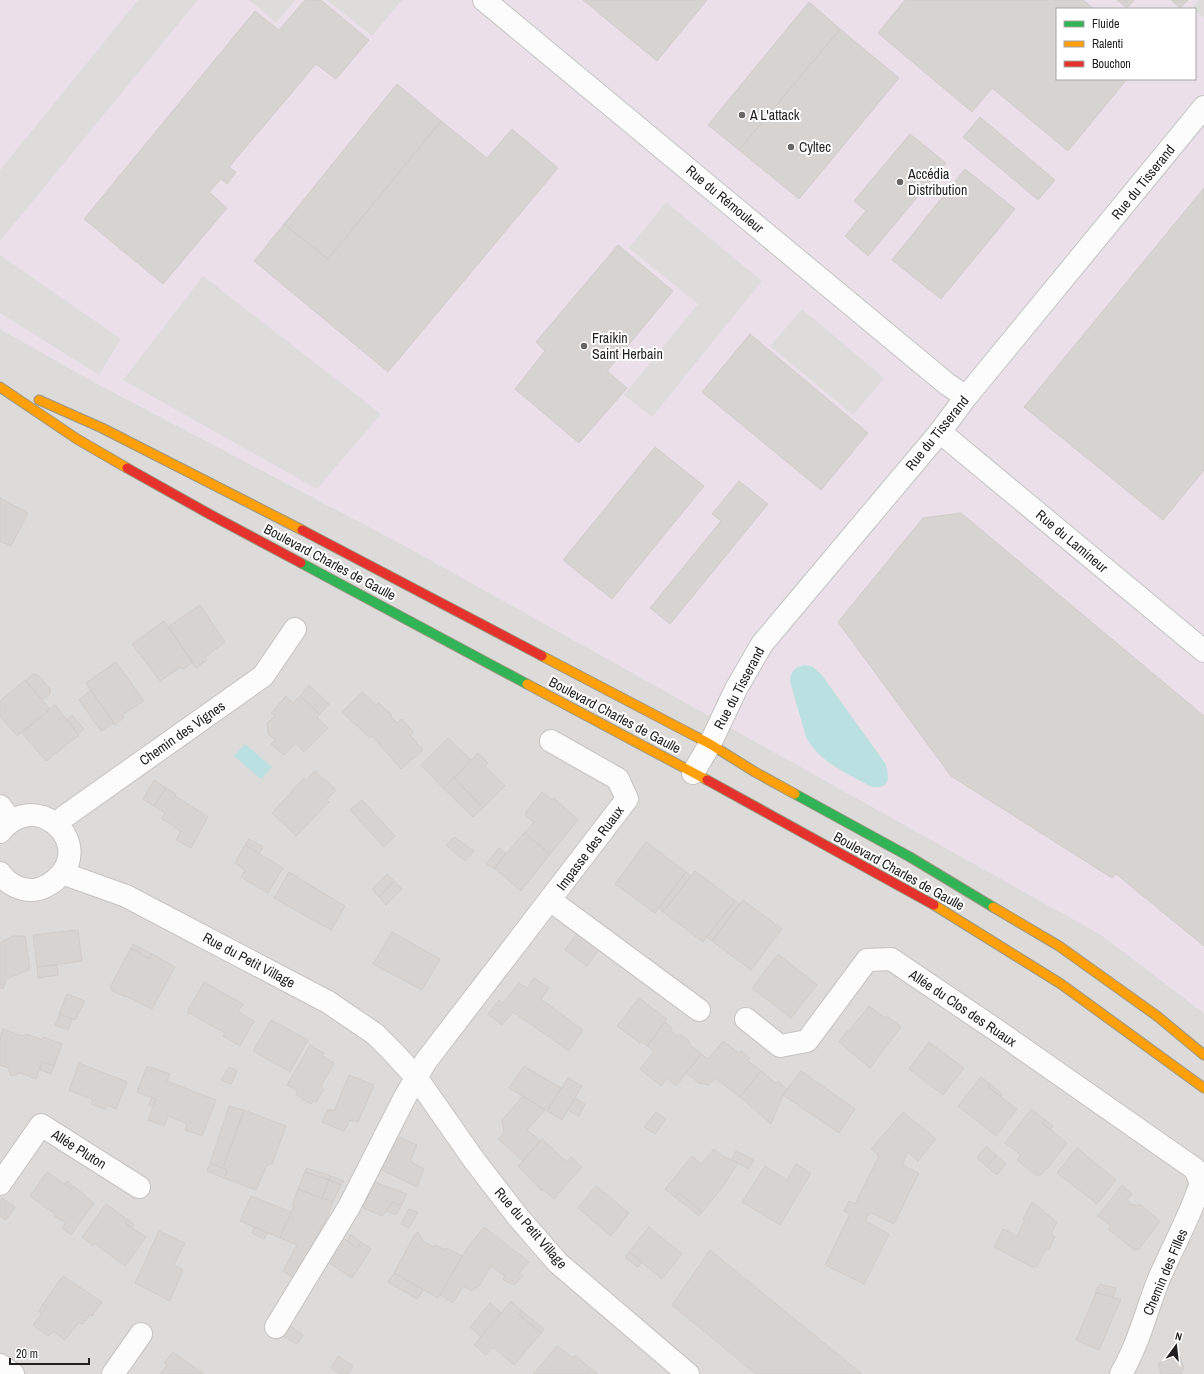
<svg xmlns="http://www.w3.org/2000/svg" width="1204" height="1374" viewBox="0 0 1204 1374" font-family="'Archivo Narrow',sans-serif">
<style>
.residential{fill:#dcdbd9}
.industrial{fill:#ebe0e9;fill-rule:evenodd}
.parking{fill:#dddcdb}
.water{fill:#bae0e2}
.building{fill:#d6d3d0;stroke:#d1ccc9}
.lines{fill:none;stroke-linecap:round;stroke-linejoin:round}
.street-casing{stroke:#c4c3c2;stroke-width:24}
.fast-casing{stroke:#99967e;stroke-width:11}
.slow-casing{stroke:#99967e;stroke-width:11}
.jam-casing{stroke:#99967e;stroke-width:11}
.street{stroke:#fcfcfc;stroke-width:22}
.fast{stroke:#30b455;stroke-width:9}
.slow{stroke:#ff9f0a;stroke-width:9}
.jam{stroke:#e5322d;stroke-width:9}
.poi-dot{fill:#676665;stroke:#fff;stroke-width:1.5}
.labels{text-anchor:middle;stroke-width:4;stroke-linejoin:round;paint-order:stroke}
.poi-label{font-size:14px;fill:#1f1f1f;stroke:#fff;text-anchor:start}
.street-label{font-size:14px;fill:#1f1f1f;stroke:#fff}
</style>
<rect width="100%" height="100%" fill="#edebe8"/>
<path class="residential" d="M0 329 96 383 411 549 1102 935 1204 1013V1374H0Z"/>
<path class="industrial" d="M0 0H1204V1013L1101 935 411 549 96 383 0 329ZM1057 9H1195V79H1057Z"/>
<path class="parking" d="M138 0H198L0 241V170Z
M249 0H295L276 23Z
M327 0H402L372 36Z
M1199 0H1204V18L1195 11V9L1192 8Z
M666 202 762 281 652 417 624 395 698 304 629 248Z
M0 255 121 339 99 375 0 313Z
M203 276 381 414 317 489 123 380Z
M802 309 884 378 853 415 770 346Z"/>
<path class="water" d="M806 665 813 667 821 674 885 763C890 776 891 789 872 787 847 773 820 763 806 737L790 681C791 670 795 667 806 665Z
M245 744 272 767 261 779 234 756Z"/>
<path class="building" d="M305 0H321L369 40 336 79 316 64 229 167 236 172 227 184 221 179 209 192 227 208 163 284 84 219 255 11 279 30Z
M583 0H707L657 61Z
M905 0H1083L1094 9H1057V79H1127L1068 151 992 88 972 112 878 33Z
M1117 0H1134L1127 8Z
M1171 0H1188L1180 8Z
M809 2 840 29 739 150 708 125Z
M840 29 899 78 799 199 739 150Z
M397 84 441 121 328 259 284 224Z
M980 117 1055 180 1038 200 963 137Z
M441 121 487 158 512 129 558 168 388 372 254 261 284 224 328 259Z
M910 134 946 163 868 256 845 236 866 211 854 201Z
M965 169 1015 209 941 299 892 260Z
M1204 188V470L1163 520 1024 407Z
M618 245 673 291 607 371 627 388 579 443 515 389 545 351 536 342Z
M750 334 868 433 821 490 702 392Z
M655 447 704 486 612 599 563 560Z
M739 481 768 504 670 624 650 608 721 521 712 514Z
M0 498 28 513 11 546 0 541Z
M961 513 1204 716V946L1116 874 1112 878 951 776 838 622 923 518Z
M200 605 225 642 205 657 207 660 196 668 168 627Z
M164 621 193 662 184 669 181 667 160 681 132 644Z
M116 662 144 701 122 715 124 717 115 725 86 683Z
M33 674 38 675 50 689V694L42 700 26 681Z
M25 680 50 709 17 736 0 716V701Z
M309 685 329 704 320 714 300 696Z
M91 690 114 723 101 731 79 700Z
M362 692 376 705 379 703 392 715 390 716 397 723 402 719 413 732 410 735 423 750 401 769 372 736 370 738 342 712Z
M286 696 293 703 300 696 320 714 317 718 328 728 304 752 296 743 284 755 271 744 275 740 268 734 267 723 275 716 271 713Z
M55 705 79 735 46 761 22 733Z
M72 715 84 729 78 734 67 720Z
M448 738 471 760 443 788 421 765Z
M478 753 488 763 485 766 505 786 483 808 454 778Z
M315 771 336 790 327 800 329 802 296 836 272 813 304 778 306 780Z
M454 778 483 808 473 817 443 788Z
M154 780 166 788 154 806 143 799Z
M166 788 176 794 175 796 208 817 191 848 176 840 181 831 162 819 165 813 154 806Z
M542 792 552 800 554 798 578 820 550 854 525 833 534 822 526 816V812Z
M362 800 395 836 384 847 350 810Z
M524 833 550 854 521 891 494 868Z
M454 837 474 851 465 861 446 845Z
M249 839 263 847 259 854 245 845Z
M646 842 686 872 655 913 615 884Z
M245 845 283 868 268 893 241 877 245 870 235 863Z
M499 848 506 853 494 868 486 864Z
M695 871 735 901 703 942 663 912Z
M289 872 345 906 331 930 274 898Z
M686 872 691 876 663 912 659 908Z
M387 874 394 881 379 897 372 889Z
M394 881 402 889 386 905 379 897Z
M743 900 782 929 751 970 712 941Z
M735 901 739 904 712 941 707 937Z
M78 930 82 961 37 967 33 935Z
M579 931 601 947 587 966 565 950Z
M392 932 440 959 422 990 373 964Z
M12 936H25L30 969 6 979 3 989 0 988V943Z
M133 944 152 954 149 959 131 948Z
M131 948 149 959 152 954 175 967 152 1009 126 996 125 997 111 990 112 988 110 987Z
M778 954 817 985 791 1018 752 988Z
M57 965 58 975 38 978 37 967Z
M534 978 549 988 541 999 583 1030 569 1051 513 1012 502 1025 488 1014 499 1000 503 1003 519 983 527 988Z
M204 982 243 1004 238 1012 254 1021 240 1046 223 1036 225 1033 187 1012Z
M67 994 85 1001 75 1020 59 1014Z
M639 998 667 1019 647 1046 641 1041 640 1043 617 1026Z
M869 1006 885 1018 887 1016 901 1027 870 1068 839 1042 847 1031H849Z
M60 1014 72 1019 68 1030 55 1025Z
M271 1020 308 1040 290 1072 253 1051Z
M665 1022 672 1028 670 1030 678 1036 680 1034 690 1042 689 1044 701 1054 676 1086 667 1078 661 1086 640 1069 654 1051 647 1046Z
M3 1029 22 1036 27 1034 42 1040 43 1037 62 1044 54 1066 42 1062 36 1079 21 1073 11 1076 8 1068 0 1065V1037Z
M723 1041 739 1053 741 1051 750 1058 747 1060 761 1071 740 1097 715 1078 709 1085 699 1083 686 1073 701 1054 708 1059Z
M929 1042 964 1068 943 1095 909 1069Z
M310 1045 324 1053 322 1056 334 1063 321 1086 323 1090 316 1102 313 1100 311 1104 296 1095 298 1091 287 1085Z
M42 1062 54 1066 51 1074 39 1069Z
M79 1063 127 1082 116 1109 106 1105 105 1109 91 1104 93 1100 69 1090Z
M147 1066 170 1074 167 1081 216 1100 202 1136 185 1130 187 1124 168 1116 164 1126 148 1120 156 1099 137 1092Z
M524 1066 561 1088 547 1111 509 1088Z
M229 1067 237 1071 231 1084 221 1080Z
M761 1071 776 1083 778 1081 787 1089 783 1095 771 1124 740 1097Z
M801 1071 855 1109 839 1133 783 1095Z
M349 1075 374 1085 358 1122 350 1120 344 1131 322 1122 328 1109 334 1111Z
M981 1077 990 1084 988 1087 1017 1109 996 1136 958 1106Z
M568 1078 582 1086 562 1120 547 1111Z
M990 1084 1002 1094 1001 1096 988 1087Z
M523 1096 545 1110 527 1130 540 1141 523 1161 498 1139 504 1133 502 1120Z
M152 1097 156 1099 153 1107 149 1105Z
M575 1098 585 1104 579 1116 568 1110Z
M229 1106 244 1110 223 1168 210 1163Z
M1031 1109 1045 1120 1042 1123 1067 1143 1047 1169 1046 1168 1041 1175H1036L1017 1160 1021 1155 1005 1143Z
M244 1110 286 1126 272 1164 267 1165 256 1190 224 1178 227 1170 223 1168Z
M656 1112 666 1119 655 1134 644 1127Z
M903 1112 936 1139 918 1161 908 1152 902 1165 919 1173 894 1224 870 1212 865 1221 889 1234 864 1284 825 1265 850 1214 844 1211 849 1201 855 1204 879 1156 871 1149Z
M1045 1120 1053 1126 1050 1130 1042 1123Z
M396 1136 417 1145 410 1161 424 1169 417 1187 380 1169Z
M542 1139 567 1162 571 1157 582 1167 554 1199 544 1190 542 1191 518 1166Z
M986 1146 996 1155 987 1167 977 1158Z
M1077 1148 1116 1180 1097 1204 1057 1173Z
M714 1149 721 1155 738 1163 722 1188 702 1212 679 1193 675 1197 665 1189 692 1156 701 1164Z
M736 1151 754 1160 749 1169 731 1160Z
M996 1155 1006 1164 997 1175 987 1167Z
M210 1163 227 1170 224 1178 207 1171Z
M796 1164 811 1173 780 1225 742 1202 765 1166 787 1180Z
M306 1168 331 1176 329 1180 305 1172Z
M47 1172 72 1189 74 1187 85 1195 84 1196 94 1203 71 1235 62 1228 66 1223 54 1216 55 1214 30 1196Z
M305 1172 329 1180 322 1198 298 1189Z
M331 1176 344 1181 341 1185 329 1180Z
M329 1180 341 1185 333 1202 322 1198Z
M67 1181 74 1187 72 1189 65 1184Z
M374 1182 407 1194 401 1206 393 1202 382 1216 363 1208Z
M1122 1185 1132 1194 1127 1200 1133 1205H1141L1160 1221 1139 1249 1134 1250 1108 1229 1111 1226 1098 1216Z
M596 1186 629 1213 611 1236 578 1208Z
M298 1189 333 1202 327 1218 294 1278 283 1271 297 1245 280 1238 294 1206H292Z
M679 1193 702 1212 699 1216 675 1197Z
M251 1196 291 1212 280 1238 240 1221Z
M2 1198 15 1207 6 1220 0 1216V1201Z
M393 1202 401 1206 396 1215 386 1211Z
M1032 1202 1057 1222 1051 1234 1055 1237 1049 1249H1046L1037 1266 1032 1267 994 1247 1003 1229 1017 1236 1025 1220 1023 1219Z
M106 1204 128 1220 125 1223 146 1237 125 1266 95 1244 93 1246 82 1237Z
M409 1209 418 1212 409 1228 401 1224Z
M128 1220 134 1224 132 1228 125 1223Z
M254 1227 267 1233 264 1239 252 1233Z
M484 1227 529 1262 519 1273 523 1276 514 1285 505 1281 503 1279 505 1276 491 1266 479 1286 471 1291 463 1286 453 1303 440 1295 467 1248Z
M649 1227 682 1254 662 1279 629 1252Z
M159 1231 185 1243 174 1265 183 1270 170 1301 135 1283Z
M418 1232 424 1242 434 1247 435 1245 445 1250 446 1248 462 1256 438 1298 394 1273 415 1234Z
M351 1235 361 1242 357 1248 347 1241Z
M342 1237 357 1248 361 1242 371 1249 352 1278 325 1260Z
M710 1250 862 1374H756L672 1305Z
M629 1252 642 1262 638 1267 625 1257Z
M394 1273 423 1290 417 1299 388 1282Z
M63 1276 102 1302 92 1316 89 1315 83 1324 78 1323 65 1340 54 1332 48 1336 33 1325 47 1307 43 1304Z
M1100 1284 1116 1288 1113 1297 1095 1292Z
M1096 1293 1121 1299 1099 1350 1076 1340Z
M511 1301 522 1311 519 1315 541 1333 514 1365 493 1347 486 1355 474 1345Z
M490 1303 501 1313 481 1337 470 1327Z
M43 1304 47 1307 41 1314 39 1311Z
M522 1311 544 1329 541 1333 519 1315Z
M290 1326 303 1335 297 1344 283 1336Z
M557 1346 573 1358 575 1355 590 1368 585 1374H533Z
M173 1352 201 1372 204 1374H160L167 1365 164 1363Z
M338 1356 353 1366 348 1374H340L331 1368Z
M1180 1356 1184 1369 1181 1370 1182 1374H1161L1158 1363Z
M590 1368 598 1374H585Z"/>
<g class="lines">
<g class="street-casing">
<path id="street" d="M484 0 947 384 966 397
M940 432 1204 651
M693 773 710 744 736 689 762 644 940 432 966 397 1204 107
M0 806 11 821
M56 824 64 817 263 676 295 629
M0 832C33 789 90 837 62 873 54 883 46 888 34 890 21 891 7 884 0 873
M62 873 126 896 328 1002 375 1034 393 1052 416 1077 474 1160 518 1217 558 1263 688 1374
M550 900 699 1010
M746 1019 780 1046 807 1041 867 960 891 959 999 1032 1195 1169 1201 1183C1190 1217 1172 1248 1158 1281 1146 1312 1138 1345 1121 1374
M0 1184 41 1125 139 1187
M276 1327 349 1207 405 1097 426 1061 627 799 618 779 551 741
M0 1365 13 1374
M113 1374 141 1334"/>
</g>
<g class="fast-casing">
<path id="fast" d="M301 563 527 684
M795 794 910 857 993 907"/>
</g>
<g class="slow-casing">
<path id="slow" d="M0 387 77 439 127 468
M39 400 102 428 302 530
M542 656 710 744 755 772 795 794
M527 684 707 780
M934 905 1061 984 1204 1088
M993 907 1059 946 1157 1016 1204 1055"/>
</g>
<g class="jam-casing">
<path id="jam" d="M127 468 211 515 301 563
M302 530 542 656
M707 780 934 905"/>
</g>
<use href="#street" class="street"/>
<use href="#fast" class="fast"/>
<use href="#slow" class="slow"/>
<use href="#jam" class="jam"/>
</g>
<g class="poi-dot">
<circle cx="742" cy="115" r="4"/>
<circle cx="791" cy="147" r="4"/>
<circle cx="900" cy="182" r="4"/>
<circle cx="584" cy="346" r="4"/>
</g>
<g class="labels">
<g class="poi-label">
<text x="750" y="120">A L'attack</text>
<text x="799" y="152">Cyltec</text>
<text x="908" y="179">Accédia<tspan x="908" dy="16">Distribution</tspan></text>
<text x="592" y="343">Fraikin<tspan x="592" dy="16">Saint Herbain</tspan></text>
</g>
<g class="street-label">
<text transform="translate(1143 182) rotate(-51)" y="5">Rue du Tisserand</text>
<text transform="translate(725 199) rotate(40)" y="5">Rue du Rémouleur</text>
<text transform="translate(937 433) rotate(-51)" y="5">Rue du Tisserand</text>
<text transform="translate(1072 541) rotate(40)" y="5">Rue du Lamineur</text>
<text transform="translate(330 562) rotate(28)" y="5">Boulevard Charles de Gaulle</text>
<text transform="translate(739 688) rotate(-62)" y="5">Rue du Tisserand</text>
<text transform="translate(615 715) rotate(28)" y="5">Boulevard Charles de Gaulle</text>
<text transform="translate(182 733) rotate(-35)" y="5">Chemin des Vignes</text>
<text transform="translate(590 848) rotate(-53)" y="5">Impasse des Ruaux</text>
<text transform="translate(899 871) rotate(29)" y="5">Boulevard Charles de Gaulle</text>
<text transform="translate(249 960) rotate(28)" y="5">Rue du Petit Village</text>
<text transform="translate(963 1008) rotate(34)" y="5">Allée du Clos des Ruaux</text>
<text transform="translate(79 1149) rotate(32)" y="5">Allée Pluton</text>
<text transform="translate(531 1228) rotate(49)" y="5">Rue du Petit Village</text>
<text transform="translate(1165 1272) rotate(-67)" y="5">Chemin des Filles</text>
</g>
</g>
<rect x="1056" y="8" width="140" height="72" fill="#ffffff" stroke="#a5a5a5"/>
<rect x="1064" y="21" width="20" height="6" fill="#30b455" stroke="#a5a5a5"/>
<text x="1092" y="28" font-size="12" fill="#1f1f1f">Fluide</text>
<rect x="1064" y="41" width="20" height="6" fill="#ff9f0a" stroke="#a5a5a5"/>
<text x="1092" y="48" font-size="12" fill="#1f1f1f">Ralenti</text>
<rect x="1064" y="61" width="20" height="6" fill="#e5322d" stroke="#a5a5a5"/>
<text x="1092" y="68" font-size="12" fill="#1f1f1f">Bouchon</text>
<g transform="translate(1176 1346) rotate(15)" stroke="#ffffff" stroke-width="3" paint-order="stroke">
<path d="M0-3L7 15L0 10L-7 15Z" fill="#1f1f1f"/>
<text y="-6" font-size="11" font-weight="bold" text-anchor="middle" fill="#1f1f1f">N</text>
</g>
<path d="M10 1358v6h79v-6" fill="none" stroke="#1f1f1f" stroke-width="2"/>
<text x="16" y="1358" font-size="12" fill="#1f1f1f" stroke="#ffffff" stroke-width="3" paint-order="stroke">20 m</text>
</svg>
